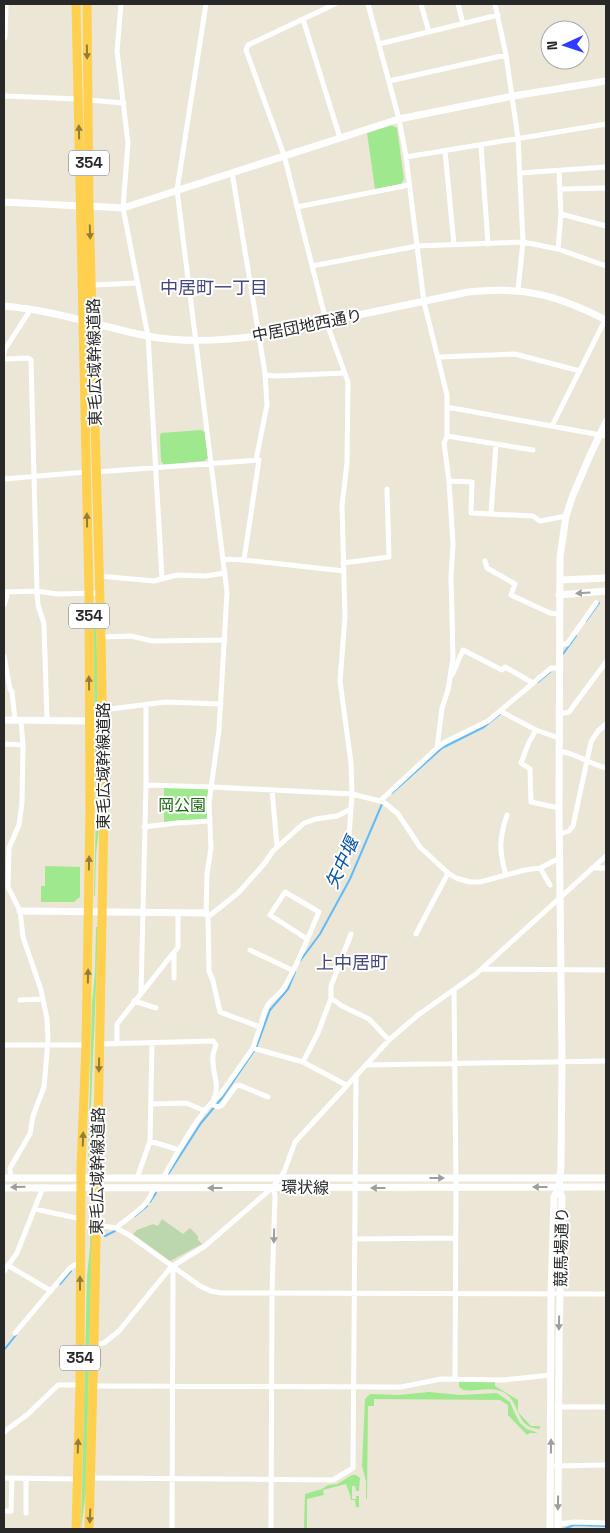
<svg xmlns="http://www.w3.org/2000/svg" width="610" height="1533" viewBox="0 0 610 1533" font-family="'Space Grotesk','Noto Sans JP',sans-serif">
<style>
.green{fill:#a0e88e}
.cemetery{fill:#bcd7ad}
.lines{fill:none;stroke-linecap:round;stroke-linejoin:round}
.stream{stroke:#60bbf9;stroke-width:2}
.minor{stroke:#fff;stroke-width:5}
.tertiary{stroke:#fff;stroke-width:7}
.trunk{stroke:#fed04e;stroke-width:9}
.oneway{fill:#937c3b}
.oneway2{fill:#9e9e9e}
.labels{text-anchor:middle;stroke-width:4;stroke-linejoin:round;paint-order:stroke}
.shield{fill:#fff;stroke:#686868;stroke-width:1}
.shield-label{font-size:15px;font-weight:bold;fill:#282828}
.street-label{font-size:16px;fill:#282828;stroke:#fff}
.park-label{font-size:16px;fill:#196a13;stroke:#fff}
.neighbourhood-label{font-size:18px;fill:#45477c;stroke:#fff}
.water-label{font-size:18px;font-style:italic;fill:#0254a2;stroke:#fff}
</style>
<rect width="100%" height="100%" fill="#ece6d7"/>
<path class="green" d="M391 125 397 128 404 179 401 184 375 189 367 133Z
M201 430 205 432 208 458 204 461 164 465 161 461 160 436 161 433Z
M93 604H96L100 821 96 854 95 896H94L96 812Z
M164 788H208L207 818 204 820 164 823Z
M45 866 80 867V897L74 902H41V886H45Z
M96 927H98C96 1006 91 1085 89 1164H88L92 1003 95 972Z
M91 1204H93L86 1491 81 1529 87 1276 90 1247Z
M459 1380 495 1381V1386L518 1400V1412L531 1426H540V1429C514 1428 522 1402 503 1392 491 1386 476 1392 463 1390L459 1387Z
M429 1392 461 1395 497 1393 510 1402 515 1414 520 1423 527 1429 538 1433H530L527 1435 508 1415V1405L500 1400 374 1399V1406H368L367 1499H366V1481L362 1466 365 1399 370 1394 399 1395Z
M352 1475H356L360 1478 359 1491H356L355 1486H352V1499H356V1496H359V1507H356L355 1500H351L350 1495 346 1484 323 1490 324 1495 307 1499V1529H304L305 1494 322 1489 328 1485 337 1484Z"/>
<path class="cemetery" d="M162 1219 183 1234 190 1228 198 1236V1240L202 1244 170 1261 133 1234 137 1230 153 1224 158 1226Z"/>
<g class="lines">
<path class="stream" d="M586 621 599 603
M563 654 576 636
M538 682 550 672
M392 793 442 748 484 727 500 714
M300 961 320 934 350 879 382 804
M167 1176 201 1123 222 1098 256 1048 270 1010 288 989 295 972
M150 1202 156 1193
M135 1216 147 1206
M105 1236 115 1231
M60 1284 71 1271
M4 1350 16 1335
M564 1529 574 1525 606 1526"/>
<path class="minor" d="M121 4 117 51 128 143 123 208 148 336 162 578
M335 4 248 45 246 50 284 155 326 321 348 382 347 463 342 506 345 617 340 681 351 763 352 794 347 864
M368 4 399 119 406 157 424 302 447 395V436L533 450
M421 4 429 32
M458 4 463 24
M495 4 506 55 518 138 523 242 518 290
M303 19 340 138
M379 44 498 15
M389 81 506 55
M4 96 79 99
M88 100 124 103
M481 145 488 244
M445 151 454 245
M406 157 606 124
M232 172 265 373 267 405 256 460
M520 173 606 167
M561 189 606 188
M297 207 409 185
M561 214 606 226
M558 249 561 214 559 171
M312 266 417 246 523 242 558 249 606 266
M92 285 138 283
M4 354 5 349 31 309
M439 357 515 354 580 371
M4 359 28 358 31 360 37 591 38 605 44 624 47 720
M265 375 277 376 345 373
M447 407 606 436
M552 426 606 318
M96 472 259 460 244 560
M4 479 86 472
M449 481 472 482 471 513 533 516 540 521 566 516
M491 514 496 444
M224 559 244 560 344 571
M485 561 487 568 515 584 511 595 550 613 559 614
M343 563 389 557 387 489
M99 576 154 581 177 575 205 576 225 573
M4 592 37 591 57 594 99 593
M4 605 8 592
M101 637 131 636 152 641 225 640
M559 644H567L596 603
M4 656 10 689 12 692 15 720
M452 675 463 650 502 670 505 667 533 683
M103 710 165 702 221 704
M500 711 536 730 559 738
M559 714 569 712 606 662
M536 730 529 742 521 763 530 769 531 802 559 808
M4 744 23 745
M437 748 442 708 448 690 453 658 451 577 453 544 449 481 444 443 447 436
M559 751C576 753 590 764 606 768
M146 785 212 787 352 794 380 801 385 803 398 814 420 847 448 873 456 878 470 882H480L525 870 540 868 560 858
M272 790 277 846
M380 801 437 748 445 742 488 721 551 668H559
M144 827 176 823 210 821
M560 834 569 831 573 826 591 742 598 731 606 724
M540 868 550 885
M592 868H606
M506 875C499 851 499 838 507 815
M208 917 238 893 264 864 273 851 304 823 316 819 337 816 351 809
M351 934 331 986V998L342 1006 369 1019 389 1040
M416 934 448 873
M250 950 292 970
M174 952V978
M482 969 606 970
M454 990 456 1187 455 1379
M141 993 146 785V705
M20 1000 42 999
M134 1001 156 1008
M260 1027C263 1019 264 1008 270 1002 275 997 280 994 284 988 298 964 308 937 319 912L285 892 270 915 307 939
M99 1044 213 1041 216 1045C214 1050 212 1056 213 1062 213 1077 220 1083 214 1099
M117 1044V1024L178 947V913
M4 1045H86
M253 1048 303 1062 346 1085
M303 1062 318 1033 331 998
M366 1065 606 1061
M151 1104 186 1103 205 1111
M211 1104 218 1107 222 1105 236 1086 239 1085 268 1097
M150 1141 179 1150
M11 1178 10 1168 30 1134 33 1116 44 1087 48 1040 47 1019 41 990 23 937 20 911 8 887 9 848 19 825 22 802 23 745 21 721
M137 1178 150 1141 152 1043
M163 1178C177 1154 199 1111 220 1095L253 1048 260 1027 220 1012 213 981 209 971 208 917 206 913 207 874 211 848 209 803 219 730 227 592 177 190 206 4
M35 1209 81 1219
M97 1225 116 1228 129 1235 200 1286 211 1291 222 1293 606 1294
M116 1228C129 1216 150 1207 153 1188
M355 1239 455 1238
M9 1266 51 1291
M171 1267 173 1273 172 1529
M4 1271 17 1253 43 1187
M15 1333 69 1269 74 1265 80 1264
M94 1345 104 1343 119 1331 171 1267 205 1246 273 1187 284 1172 295 1142 389 1040 418 1015 476 974 606 856
M93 1386 401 1387 441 1379 504 1380 551 1375
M557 1407H606
M4 1432 28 1414 58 1385H80
M556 1466 606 1465
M4 1478 77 1479
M91 1478 333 1480 353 1468 356 1075
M26 1479V1513
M4 1511H11L12 1478
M558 1524 574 1522 606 1523
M271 1529 272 1292 275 1196 273 1187"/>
<path class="tertiary" d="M4 37 5 4
M4 202 80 206
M89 206 123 208 399 119 513 96 606 81
M4 306C53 310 99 326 147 336 184 343 221 341 258 336L468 292C524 286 557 295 606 320
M560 580 606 578
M559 595 606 591
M4 720 90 721
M20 911 206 913
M4 1178H606
M4 1188 606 1187
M550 1529 551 1295 554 1197 559 1188
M558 1529 559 1343 562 1197 559 1188 561 1167 562 1061 559 808 560 557 566 516 573 495 591 453 606 422"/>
<path class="trunk" d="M87 4 89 206 101 637 104 812 94 1345 89 1529
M76 1529 80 1385 81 1167 86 1045 90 812 89 593 76 4"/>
</g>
<defs><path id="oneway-solid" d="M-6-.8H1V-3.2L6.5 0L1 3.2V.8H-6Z" transform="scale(1.25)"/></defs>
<g class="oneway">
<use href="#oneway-solid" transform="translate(87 52) rotate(89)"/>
<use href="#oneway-solid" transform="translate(79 132) rotate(-91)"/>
<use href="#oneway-solid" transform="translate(90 232) rotate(88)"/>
<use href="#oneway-solid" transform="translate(87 520) rotate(-91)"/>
<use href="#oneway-solid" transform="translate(89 683) rotate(-91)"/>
<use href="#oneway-solid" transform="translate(89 863) rotate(-89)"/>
<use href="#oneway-solid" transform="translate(88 976) rotate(-89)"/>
<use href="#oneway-solid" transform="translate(99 1065) rotate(91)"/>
<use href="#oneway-solid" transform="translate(83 1139) rotate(-88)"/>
<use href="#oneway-solid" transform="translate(80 1283) rotate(-90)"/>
<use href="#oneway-solid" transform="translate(78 1446) rotate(-88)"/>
<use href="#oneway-solid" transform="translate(90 1516) rotate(92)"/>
</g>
<g class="oneway2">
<use href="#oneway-solid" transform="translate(583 593) rotate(176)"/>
<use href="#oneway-solid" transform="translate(437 1178)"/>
<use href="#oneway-solid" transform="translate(18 1187) rotate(179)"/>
<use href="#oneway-solid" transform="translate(540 1187) rotate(-180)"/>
<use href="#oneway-solid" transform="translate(215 1188) rotate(180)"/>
<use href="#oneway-solid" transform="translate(378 1188) rotate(180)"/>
<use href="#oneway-solid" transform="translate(274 1236) rotate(91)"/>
<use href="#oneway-solid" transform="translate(559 1323) rotate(91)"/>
<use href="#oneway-solid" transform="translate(551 1446) rotate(-89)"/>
<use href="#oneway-solid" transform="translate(558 1503) rotate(91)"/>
</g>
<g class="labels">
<g class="shield">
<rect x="69" y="150.5" width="40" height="25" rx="4"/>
<rect x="69" y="603.5" width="40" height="25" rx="4"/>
<rect x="60" y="1345.5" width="40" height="25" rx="4"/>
</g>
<g class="shield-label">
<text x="89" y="168">354</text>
<text x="89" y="621">354</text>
<text x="80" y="1363">354</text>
</g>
<g class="street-label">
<text transform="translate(307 325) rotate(-11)" y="6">中居団地西通り</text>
<text transform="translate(94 362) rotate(-91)" y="6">東毛広域幹線道路</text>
<text transform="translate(103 766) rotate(-90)" y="6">東毛広域幹線道路</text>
<text transform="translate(97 1171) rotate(-89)" y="6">東毛広域幹線道路</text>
<text transform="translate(305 1187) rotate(1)" y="6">環状線</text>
<text transform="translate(561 1247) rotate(-89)" y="6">競馬場通り</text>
</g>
<g class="park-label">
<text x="182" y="811">岡公園</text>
</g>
<g class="neighbourhood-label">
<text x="214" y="294">中居町一丁目</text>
<text x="352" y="969">上中居町</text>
</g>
<g class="water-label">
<text transform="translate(342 863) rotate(-66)" y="6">矢中堰</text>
</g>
</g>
<rect width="610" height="1533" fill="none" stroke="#282828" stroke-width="10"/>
<g transform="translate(565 45) rotate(267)"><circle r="24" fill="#ffffff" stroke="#a9a9a9"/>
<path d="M0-4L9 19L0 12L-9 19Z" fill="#313bff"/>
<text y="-8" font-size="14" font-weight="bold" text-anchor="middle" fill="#282828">N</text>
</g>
</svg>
